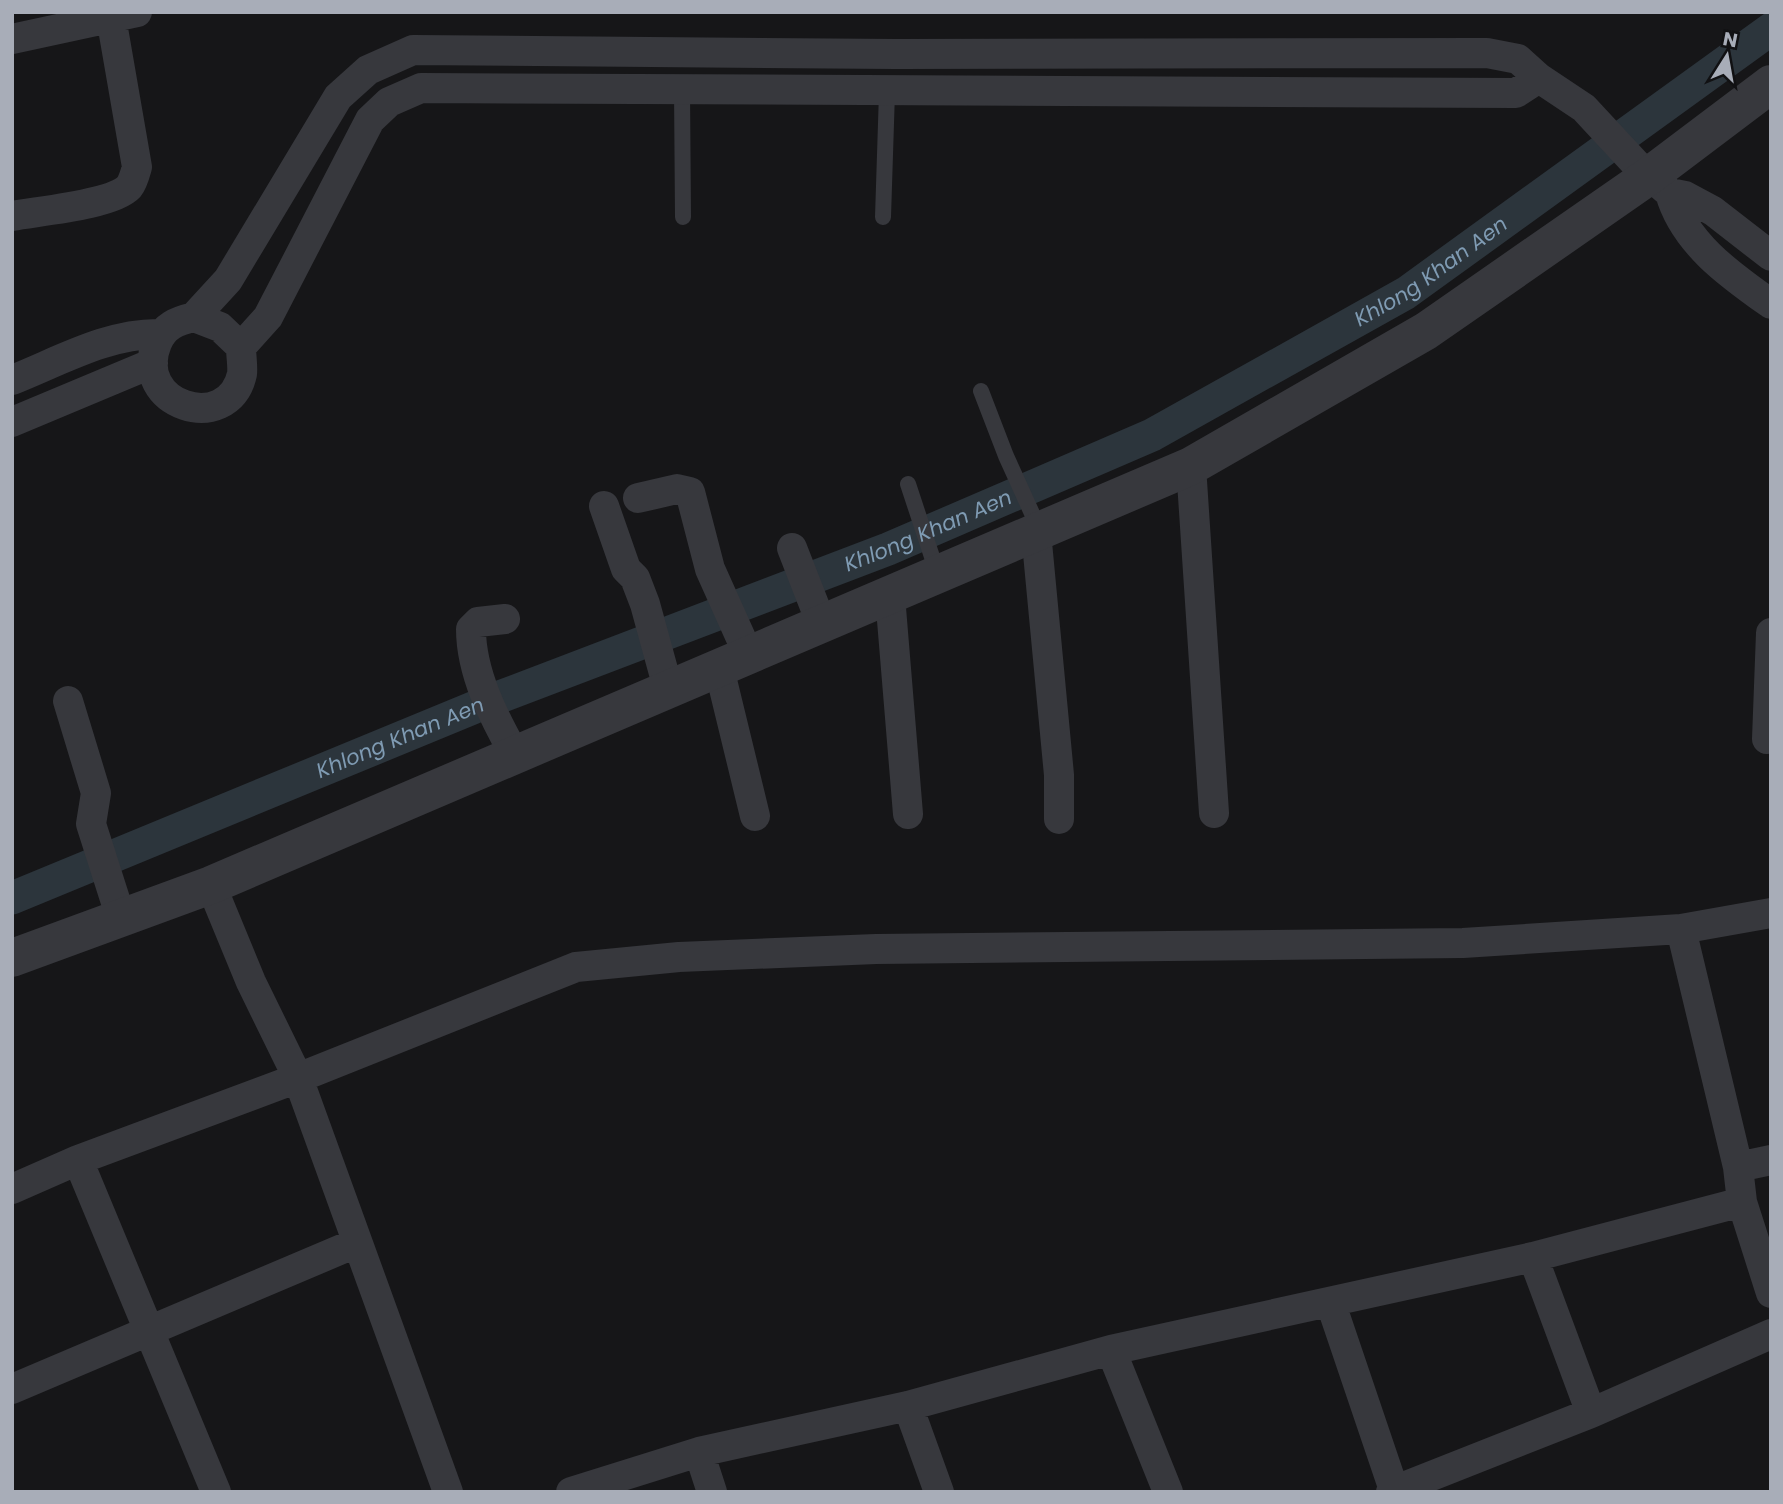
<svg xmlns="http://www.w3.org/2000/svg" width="1783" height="1504" viewBox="0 0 1783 1504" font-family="Poppins,sans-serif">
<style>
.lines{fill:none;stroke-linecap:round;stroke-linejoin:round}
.canal{stroke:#2c353c;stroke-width:33}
.service{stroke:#37383d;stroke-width:16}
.minor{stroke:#37383d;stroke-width:30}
.tertiary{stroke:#37383d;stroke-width:38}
.labels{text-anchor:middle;stroke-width:6;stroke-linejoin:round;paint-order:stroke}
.water-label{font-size:21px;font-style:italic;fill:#7f9bb3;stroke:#111113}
</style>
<rect width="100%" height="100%" fill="#161618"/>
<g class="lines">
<path class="canal" id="s1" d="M12 898 497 698 888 549 1152 435 1406 293 1771 29"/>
<path class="service" d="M682 90 683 217
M883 217 887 92
M981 391 1006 456 1035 520 1036 532
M908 484 938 575"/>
<path class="minor" d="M12 39 137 12
M1670 193C1684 243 1730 275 1771 304
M12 216C38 211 112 205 129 187 133 182 135 174 137 167L111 17
M194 317 228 280 338 97 368 70 413 50 896 54 1487 53 1518 59 1539 78 1584 108 1636 164 1670 193 1685 196 1713 211 1771 256
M194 317 220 327 241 347C241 355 243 367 242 374 228 436 131 405 157 343 164 326 177 321 194 317Z
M241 347 268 317 370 120 389 102 421 88 1516 93 1539 78
M12 380C60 361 108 333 160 334
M12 422 153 363
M1191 466 1214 813
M638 498 677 489 690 492 710 569 749 656
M604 506 626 569 635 578 645 604 668 688
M1036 532 1059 775V819
M792 548 822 625
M890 596 908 814
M505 619 478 622 471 629C471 673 494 718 515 755
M719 668 755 816
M68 701 96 793 91 824 121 918
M1767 739 1771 633
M211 885 251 982 298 1078 448 1492
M1681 929 1738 1167 1742 1202 1771 1293
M78 1160 216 1492
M1738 1167 1771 1160
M12 1189 78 1160 298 1078 576 967 679 957 876 949 1463 943 1681 929 1771 913
M1533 1257 1591 1413
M1331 1304 1394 1490
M1111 1350 1168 1492
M12 1389 356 1243
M908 1406 939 1492
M699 1452 712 1492
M571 1492 699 1452 908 1406 1111 1350 1533 1257 1742 1202
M1391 1492 1591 1413 1771 1334"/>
<path class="tertiary" d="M12 958 211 885 1191 466 1426 331 1649 176 1771 84"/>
</g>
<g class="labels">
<g class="water-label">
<text dy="7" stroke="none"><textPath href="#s1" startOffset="1554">Khlong Khan Aen</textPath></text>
<text dy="7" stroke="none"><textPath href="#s1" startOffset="987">Khlong Khan Aen</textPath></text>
<text dy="7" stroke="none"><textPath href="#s1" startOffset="420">Khlong Khan Aen</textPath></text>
</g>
</g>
<rect width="1783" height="1504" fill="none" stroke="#a8adb8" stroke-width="28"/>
<g transform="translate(1727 56) rotate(11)" stroke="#111113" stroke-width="5" paint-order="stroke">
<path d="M0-5L12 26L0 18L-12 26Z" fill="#a8adb8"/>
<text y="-10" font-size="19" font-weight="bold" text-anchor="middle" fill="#a8adb8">N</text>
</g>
</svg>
